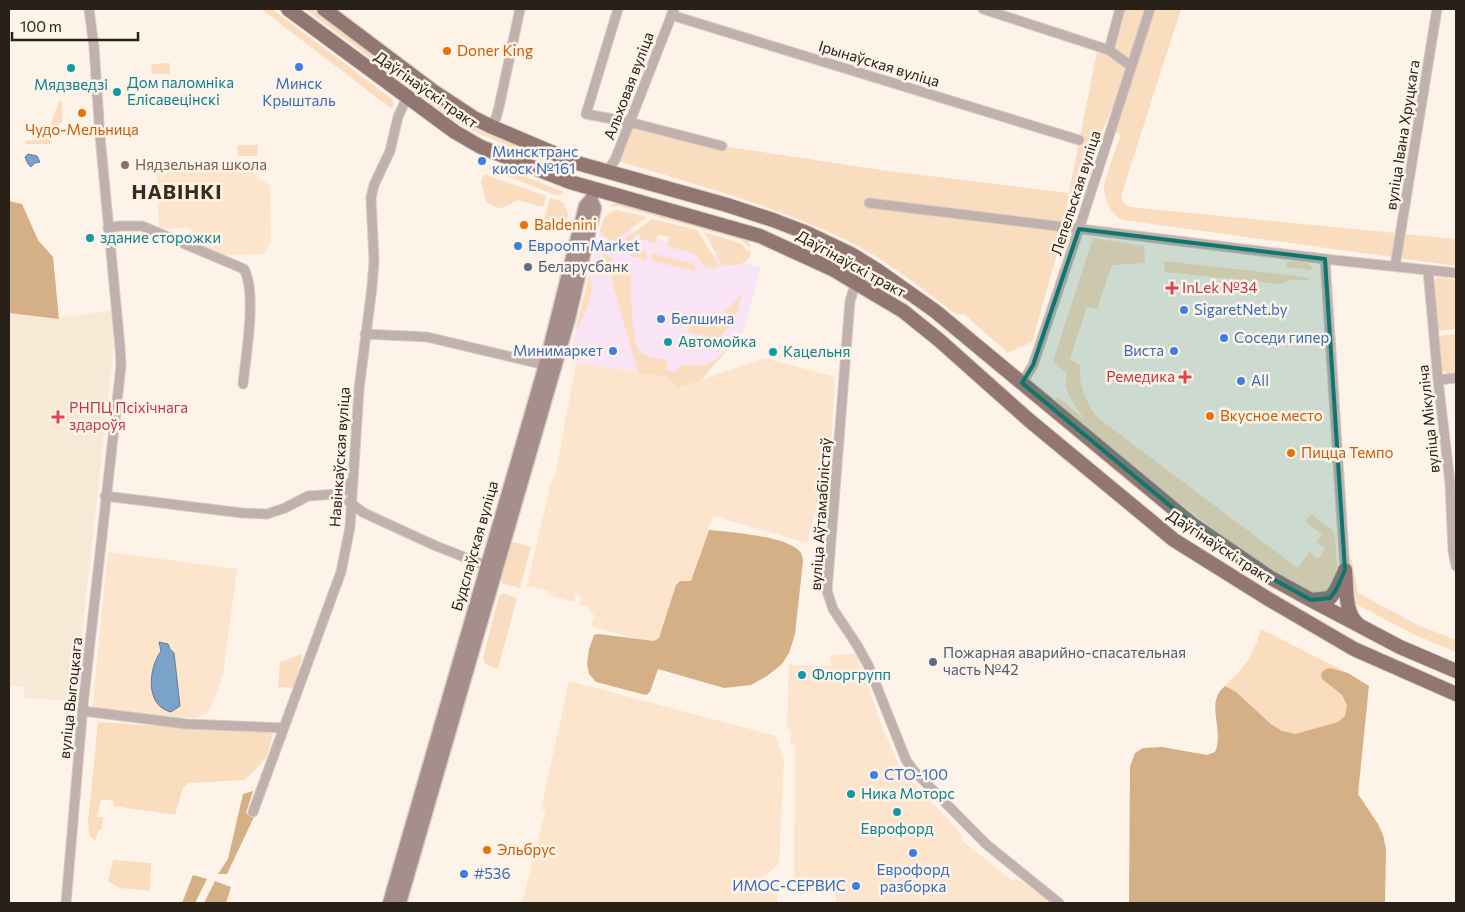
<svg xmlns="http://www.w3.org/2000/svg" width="1465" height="912" viewBox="0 0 1465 912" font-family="Commissioner,sans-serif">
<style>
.commercial{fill:#f8e4f4}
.built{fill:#fce5cc}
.medical{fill:#f7e9d5}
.green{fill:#faddbf}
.forest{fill:#d5af85}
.water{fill:#7ba3c9;stroke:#627c94}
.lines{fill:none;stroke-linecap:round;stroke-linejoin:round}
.street-casing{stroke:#d7cdc3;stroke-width:11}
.secondary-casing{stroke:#d7cdc3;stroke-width:15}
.primary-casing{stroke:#d7cdc3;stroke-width:16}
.street{stroke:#c0b0ae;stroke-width:9}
.secondary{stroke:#a58e8b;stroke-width:12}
.primary{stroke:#927672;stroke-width:14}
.marked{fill:#0f766e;fill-opacity:0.2;stroke:#0f766e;stroke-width:4;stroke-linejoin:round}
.food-dot{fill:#e8710a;stroke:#fdf3e9;stroke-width:2}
.shop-dot{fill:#3f7fe0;stroke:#fdf3e9;stroke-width:2}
.culture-dot{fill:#0f9aa8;stroke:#fdf3e9;stroke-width:2}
.education-dot{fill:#8d6e63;stroke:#fdf3e9;stroke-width:2}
.service-dot{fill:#5c6f8a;stroke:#fdf3e9;stroke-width:2}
.health-dot{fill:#e0444e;stroke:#fdf3e9;stroke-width:2}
.labels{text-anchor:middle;stroke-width:5;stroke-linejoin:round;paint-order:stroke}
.food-label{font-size:15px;fill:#c56008;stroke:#fdf3e9;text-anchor:start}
.street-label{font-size:15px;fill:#292017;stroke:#fdf3e9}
.culture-label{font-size:15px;fill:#0d838f;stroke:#fdf3e9;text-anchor:start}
.shop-label{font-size:15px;fill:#366cbe;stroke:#fdf3e9;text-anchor:start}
.education-label{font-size:15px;fill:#785e54;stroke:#fdf3e9;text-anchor:start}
.service-label{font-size:15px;fill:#4e5e75;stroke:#fdf3e9;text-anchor:start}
.health-label{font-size:15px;fill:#be3a42;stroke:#fdf3e9;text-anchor:start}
.district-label{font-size:20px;font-weight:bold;letter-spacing:1px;fill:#3d2b17;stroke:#fdf3e9}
</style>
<rect width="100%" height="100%" fill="#fdf3e9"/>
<path class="commercial" d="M602 223 761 268 743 332 701 380 676 389 668 377 570 362 576 328Z"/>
<path class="built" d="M237 161 270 186 271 241 264 254 217 256 205 251 203 240 188 228 159 229 156 166Z
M765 358 835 377 831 454 807 543 713 516 691 581 676 585 663 630 659 638 653 641 640 640 591 626 594 616 589 607 579 605 581 596 576 595 574 602 548 595V591L527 586 551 482 555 476 576 363 668 377 676 388Z
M108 552 237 569 223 675 209 712 197 718 155 717 92 710Z
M856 654 882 726 899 766 902 768 901 769 956 828 963 837 961 840 1013 881 1016 878 1052 903H836V893L794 891 795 745H791L790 729H787L789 665 831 666 830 655Z
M569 681 776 736 784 763 779 864 757 882 764 892 778 881 777 903H522L545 812V810L541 809Z"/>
<path class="medical" d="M9 206 24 225 53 270 59 318 111 310 114 346 75 696 72 701 23 698 24 687 9 685Z"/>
<path class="green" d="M261 9H272L392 99 394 104 392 109Z
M305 9H313L427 95 424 98Z
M1120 9H1181L1122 193C1121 201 1123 204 1130 207L1456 239V266L1123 220C1111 215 1105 201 1104 188 1104 179 1117 146 1121 135L1110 130 1128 73 1092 154 1078 195 1069 193 1060 243 1032 342 1008 353 965 315 956 314C921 288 885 259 846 240 772 204 692 184 615 160L629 122 722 146 888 171 1069 193 1098 46 1109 50Z
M170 63V74H152L151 64Z
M432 99 476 129 577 171 575 176 463 126 429 103Z
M60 100 62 102V122L53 130 49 128Z
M46 133 52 137 50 144H24L27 140C37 142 39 138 46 133Z
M237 145H258L257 156H238Z
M490 166H499L564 192 558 196 489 169Z
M484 174 546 196 543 207 518 200 499 209 486 202 481 181Z
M550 198 563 202 568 213 566 225 544 220Z
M615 203 743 238 748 241 751 246H748L742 240 619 206 608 207Z
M617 210 647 217 613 242 605 236H603L600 231C603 219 605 214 617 210Z
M652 219 697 230 719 265V267C696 271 705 260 692 253 684 250 675 249 667 246L669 237 658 235 655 243 640 239 641 235 636 234 634 240C628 244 622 248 615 246Z
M704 232 742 244 747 251H751C748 267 735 264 723 266Z
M1093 238 1144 246 1145 263 1112 265 1097 309 1087 307 1070 359 1080 365C1078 383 1086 403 1097 417L1298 568 1309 552 1318 559 1325 549 1316 542 1322 534 1305 522 1311 514 1333 530 1335 535 1338 583 1320 596C1273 573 1230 542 1189 510 1143 475 1098 439 1054 402L1058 397 1084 419 1072 401 1065 386 1067 374 1053 361Z
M600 249 626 271 631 272C632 288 629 344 642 353 649 358 660 359 668 360L666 370 674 372 684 364C707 368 709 364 727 350L701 380 676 388 668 377 638 373 607 262 604 261Z
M634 249 646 252 647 260 630 256 629 253Z
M651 253 695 264V271L652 261Z
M1164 261 1291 275 1309 278V280H1290L1280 284 1165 272Z
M1287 262C1297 262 1310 260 1313 270L1286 267Z
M589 276C597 290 585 311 579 325L576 328Z
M1438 277 1456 280V329L1437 331 1433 282Z
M742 294 734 322 710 348 703 347 704 335 688 332C690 324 692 319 700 316L706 318 721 316Z
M1456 334V375L1452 376 1440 369 1438 336Z
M513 542 531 547 520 588 503 584 501 580 511 544Z
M1350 560H1352L1358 593 1418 625 1456 640V652L1413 634 1354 603Z
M503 593 517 598 498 669 485 664 483 658 499 596Z
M1261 629 1348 673 1330 668 1322 679 1342 695 1347 705 1345 716 1338 722 1295 734 1282 732 1225 686C1245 666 1253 657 1261 629Z
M303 654 294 688 278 687 280 662Z
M98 722 273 733 267 757 245 780 189 783 183 788 175 815 114 806 113 800H101L97 817H103L102 828 98 831 95 841 89 835 88 822Z
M113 860 151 863 150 891 120 888 108 881Z"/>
<path class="forest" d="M9 201 22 204 38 240 53 257 59 319 9 313Z
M709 530C728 532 790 536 801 553 802 555 803 559 803 561L795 634 789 653 782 664 767 676 751 685 724 688 658 669 650 692 646 695 596 682 589 674 587 664 589 649 594 635 598 634 654 641 659 638 676 585 680 581H691Z
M1330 668 1348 673 1369 686 1358 794 1378 824 1383 835 1386 849 1385 903H1129L1130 767 1135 753 1143 748 1162 747 1207 755 1215 752C1225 730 1204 703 1225 686L1236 692 1271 724 1282 731 1295 734 1338 722 1345 716 1347 705 1342 695 1322 679 1321 674 1324 670Z
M253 791 246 813 254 817 227 874H218L228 859 243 794Z
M193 875 207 879 195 903H182Z
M215 881 231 887 226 903H204Z"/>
<path class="water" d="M28 154 37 156 40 162 35 163 31 167 28 164 25 157Z
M159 642 168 644 170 649 174 653 180 706 171 712C145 706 148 669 161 651Z"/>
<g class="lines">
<g class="street-casing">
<path id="street" d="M618 9 586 114 629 122 722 146
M983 9 1109 50 1131 66
M671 15 1079 140
M1109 50 1120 9
M490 126 496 118 499 107 520 9
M607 171 615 160 674 9
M869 203 1325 259 1456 273
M108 228 120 226H142L244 269C257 293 246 355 243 384
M1325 259 1345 570
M1395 266 1437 9
M1428 270 1438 380 1450 483 1453 551 1456 566
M856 282 850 301 827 591 833 609 857 645 869 667 906 760 914 771 986 844 1059 903
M365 334 427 337 545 365
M1438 380 1456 378
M1022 383 1033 365 1079 229 1150 9
M105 496 242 513 267 514 285 508 308 496 338 494 346 490 351 482
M349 502 364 513 436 546 487 566
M83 711 186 724 284 728
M253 812 341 572 350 527 359 389 372 287 374 261 371 198 374 185 390 151 398 117 407 97
M66 903 83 705 121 366 120 347 100 136 94 47 89 9"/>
</g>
<g class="secondary-casing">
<path id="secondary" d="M389 903 545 365 585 206 591 199 595 189
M400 903 569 319 595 208 591 199"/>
</g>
<g class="primary-casing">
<path id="primary" d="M288 9 455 132 481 147 570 182 760 236 834 270 903 311 939 340 1030 421 1174 540 1270 600 1354 649 1456 694
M324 9 433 91 474 118 490 126 577 163 727 205 773 220 807 233 851 254 877 270 935 311 1192 524 1271 578 1311 600 1400 647 1456 671
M1345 570C1347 587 1344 613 1358 624
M1311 600 1330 598 1336 590 1344 573"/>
</g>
<use href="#street" class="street"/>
<use href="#secondary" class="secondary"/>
<use href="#primary" class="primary"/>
</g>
<path class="marked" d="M1079 229 1325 259 1345 570 1336 590 1330 598 1311 600 1271 578 1192 524 1022 383 1033 365Z"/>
<g class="food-dot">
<circle cx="447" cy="51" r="5"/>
<circle cx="82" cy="113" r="5"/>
<circle cx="524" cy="225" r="5"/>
<circle cx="1210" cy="416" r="5"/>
<circle cx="1291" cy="453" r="5"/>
<circle cx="487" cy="850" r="5"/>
</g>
<g class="shop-dot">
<circle cx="299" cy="67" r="5"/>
<circle cx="482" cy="161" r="5"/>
<circle cx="518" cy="246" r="5"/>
<circle cx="1184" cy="310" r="5"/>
<circle cx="661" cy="319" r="5"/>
<circle cx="1224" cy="338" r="5"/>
<circle cx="613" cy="351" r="5"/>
<circle cx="1174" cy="351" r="5"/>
<circle cx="1241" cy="381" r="5"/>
<circle cx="874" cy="775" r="5"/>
<circle cx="913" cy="853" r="5"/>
<circle cx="464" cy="874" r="5"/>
<circle cx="856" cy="886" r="5"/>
</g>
<g class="culture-dot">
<circle cx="71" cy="68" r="5"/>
<circle cx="117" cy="92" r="5"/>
<circle cx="90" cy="238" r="5"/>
<circle cx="668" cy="342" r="5"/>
<circle cx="773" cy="352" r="5"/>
<circle cx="802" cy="675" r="5"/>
<circle cx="851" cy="794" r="5"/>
<circle cx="897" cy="812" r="5"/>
</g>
<circle class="education-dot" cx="125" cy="165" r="5"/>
<g class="service-dot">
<circle cx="528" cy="267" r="5"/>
<circle cx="933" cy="662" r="5"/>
</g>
<g class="health-dot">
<path d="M1169.5 280.5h5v5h5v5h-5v5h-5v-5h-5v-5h5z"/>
<path d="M1182.5 369.5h5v5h5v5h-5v5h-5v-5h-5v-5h5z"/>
<path d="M55.5 409.5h5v5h5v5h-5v5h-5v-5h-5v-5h5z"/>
</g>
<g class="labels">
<g class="food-label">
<text x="457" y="56">Doner King</text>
<text x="82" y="135" text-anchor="middle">Чудо-Мельница</text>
<text x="534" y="230">Baldenini</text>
<text x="1220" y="421">Вкусное место</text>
<text x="1301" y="458">Пицца Темпо</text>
<text x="497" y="855">Эльбрус</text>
</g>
<g class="street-label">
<text transform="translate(879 64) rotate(17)" y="5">Ірынаўская вуліца</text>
<text transform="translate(629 86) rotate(-69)" y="5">Альховая вуліца</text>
<text transform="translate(426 90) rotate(35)" y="5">Даўгінаўскі тракт</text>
<text transform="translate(1403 135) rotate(-81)" y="5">вуліца Івана Хруцкага</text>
<text transform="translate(1076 193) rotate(-72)" y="5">Лепельская вуліца</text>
<text transform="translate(851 264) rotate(29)" y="5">Даўгінаўскі тракт</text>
<text transform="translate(1429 419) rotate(-96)" y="5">вуліца Мікуліча</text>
<text transform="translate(340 457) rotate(-86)" y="5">Навінкаўская вуліца</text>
<text transform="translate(821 514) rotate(-86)" y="5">вуліца Аўтамабілістаў</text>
<text transform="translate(475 546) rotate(-74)" y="5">Будслаўская вуліца</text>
<text transform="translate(1220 547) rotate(33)" y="5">Даўгінаўскі тракт</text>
<text transform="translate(71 698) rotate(-84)" y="5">вуліца Выгоцкага</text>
</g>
<g class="culture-label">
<text x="127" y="88">Дом паломніка<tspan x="127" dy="17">Елісавецінскі</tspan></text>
<text x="71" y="90" text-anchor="middle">Мядзведзі</text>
<text x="100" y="243">здание сторожки</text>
<text x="678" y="347">Автомойка</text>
<text x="783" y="357">Кацельня</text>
<text x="812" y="680">Флоргрупп</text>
<text x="861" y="799">Ника Моторс</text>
<text x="897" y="834" text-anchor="middle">Еврофорд</text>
</g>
<g class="shop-label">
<text x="299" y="89" text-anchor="middle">Минск<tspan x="299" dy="17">Крышталь</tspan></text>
<text x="492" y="157">Минсктранс<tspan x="492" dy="17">киоск №161</tspan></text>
<text x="528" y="251">Евроопт Market</text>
<text x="1194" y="315">SigaretNet.by</text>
<text x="671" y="324">Белшина</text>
<text x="1234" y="343">Соседи гипер</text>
<text x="603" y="356" text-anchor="end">Минимаркет</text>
<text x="1164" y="356" text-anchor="end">Виста</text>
<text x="1251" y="386">All</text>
<text x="884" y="780">СТО-100</text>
<text x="913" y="875" text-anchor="middle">Еврофорд<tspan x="913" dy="17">разборка</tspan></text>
<text x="474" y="879">#536</text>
<text x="846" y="891" text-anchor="end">ИМОС-СЕРВИС</text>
</g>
<g class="education-label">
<text x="135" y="170">Нядзельная школа</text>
</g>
<g class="service-label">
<text x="538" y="272">Беларусбанк</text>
<text x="943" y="658">Пожарная аварийно-спасательная<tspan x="943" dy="17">часть №42</tspan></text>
</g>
<g class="health-label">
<text x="1182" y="293">InLek №34</text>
<text x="1175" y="382" text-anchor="end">Ремедика</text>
<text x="69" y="413">РНПЦ Псіхічнага<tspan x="69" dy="17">здароўя</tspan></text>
</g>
<g class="district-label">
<text x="177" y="199">НАВІНКІ</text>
</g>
</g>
<rect width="1465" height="912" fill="none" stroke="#292017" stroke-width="20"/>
<path d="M12 32v8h126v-8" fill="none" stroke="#292017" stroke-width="2.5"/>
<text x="20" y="32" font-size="15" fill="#292017" stroke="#fdf3e9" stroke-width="4" paint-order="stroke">100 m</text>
</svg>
